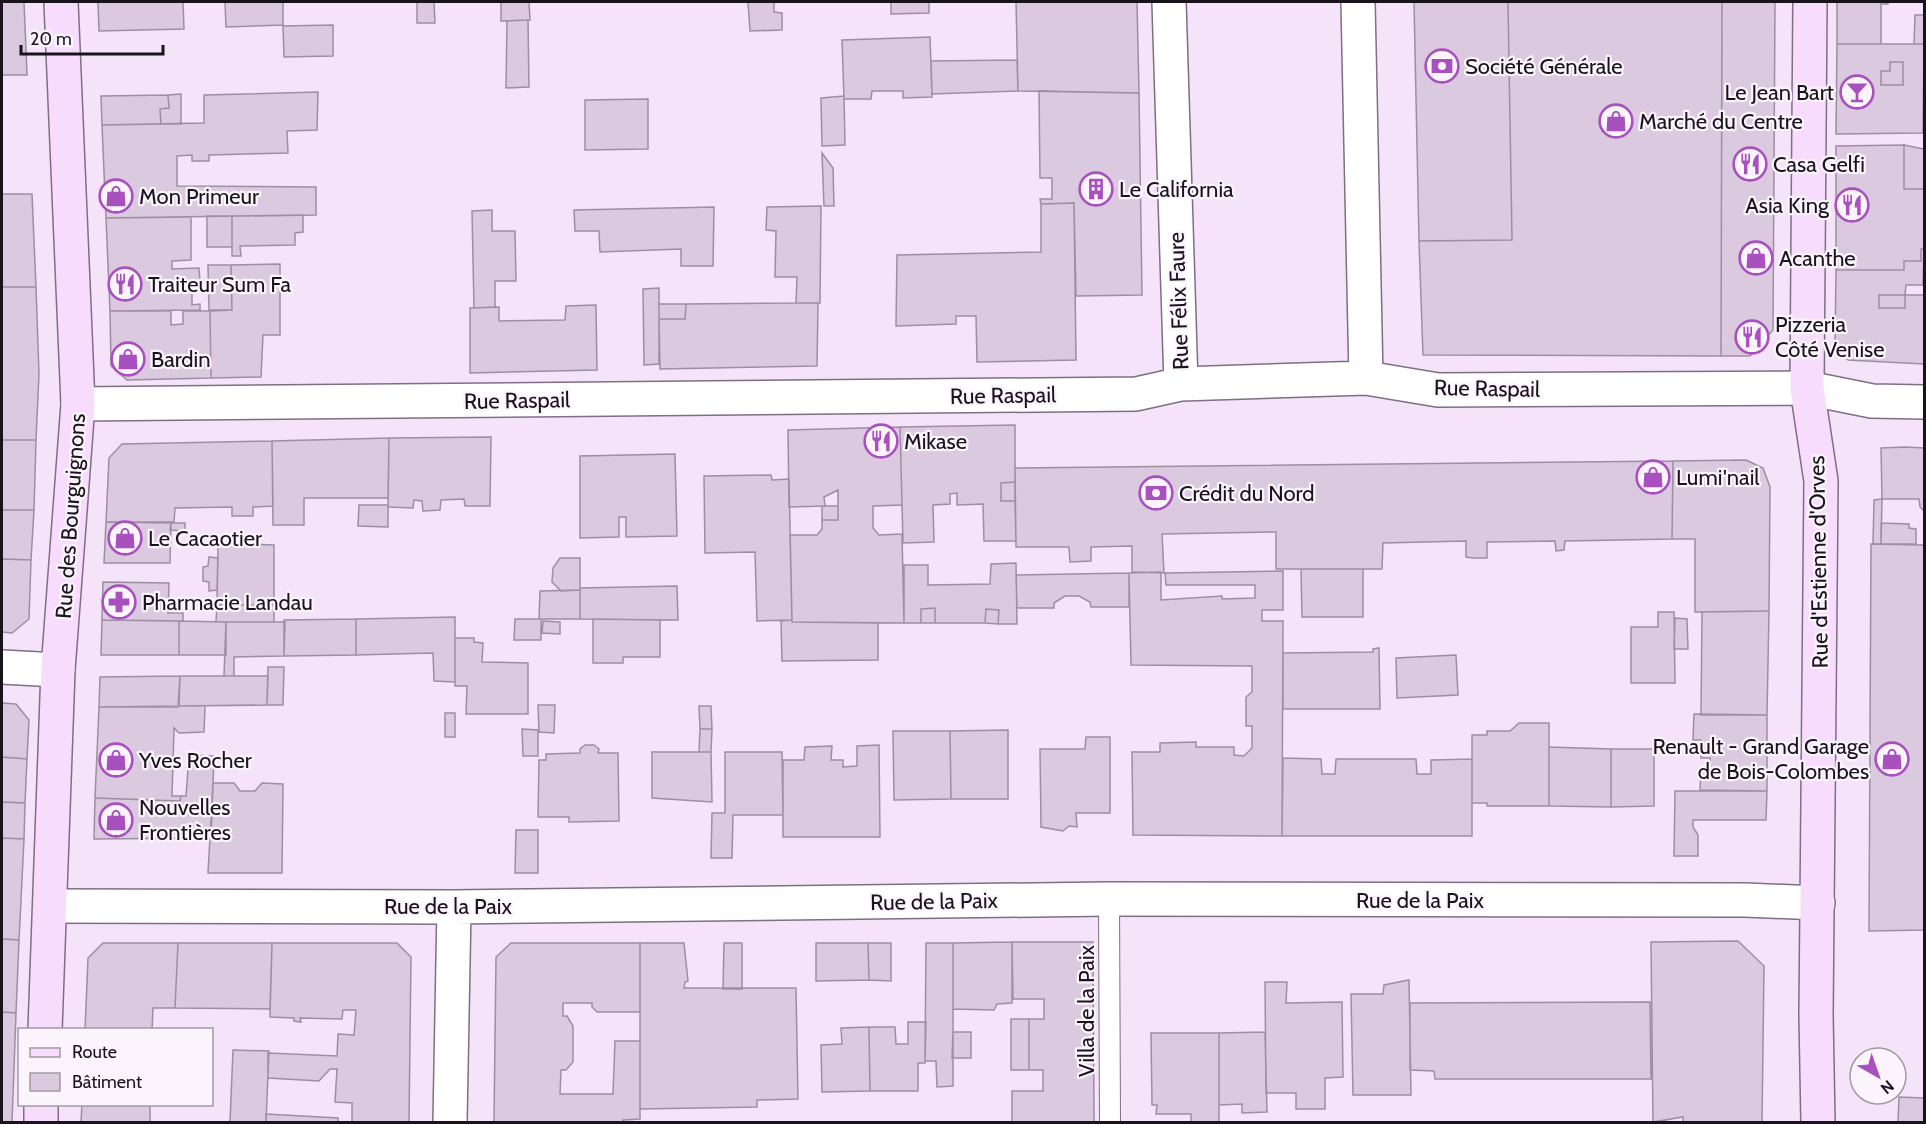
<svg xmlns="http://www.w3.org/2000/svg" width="1926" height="1124" viewBox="0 0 1926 1124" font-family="Cabin,sans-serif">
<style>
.building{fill:#dac9df;stroke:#9e8ea2;stroke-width:1.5;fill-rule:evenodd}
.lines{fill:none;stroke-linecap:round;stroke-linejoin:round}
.lane-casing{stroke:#7e6f83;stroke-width:22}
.street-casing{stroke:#7e6f83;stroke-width:36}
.secondary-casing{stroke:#7e6f83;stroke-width:36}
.lane{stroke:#fff;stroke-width:20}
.street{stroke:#fff;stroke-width:33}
.secondary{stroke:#f8dcfe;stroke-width:33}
.labels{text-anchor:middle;stroke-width:4.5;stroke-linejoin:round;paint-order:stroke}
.poi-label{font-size:22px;fill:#19141b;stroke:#fbf4fd;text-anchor:start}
.street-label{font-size:22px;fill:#19141b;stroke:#fbf4fd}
</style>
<rect width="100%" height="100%" fill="#f4e3f9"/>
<path class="building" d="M2 2H24L27 75H2Z
M98 2H183L184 29 99 31Z
M225 2H283V25L226 27Z
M417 2H434L435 23H417Z
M501 2H529L530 20 501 21Z
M748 2H774V12L782 13V30L750 31Z
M891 2H929V13L891 14Z
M1016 2H1137L1139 93 1018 91Z
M1414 2H1508L1512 240 1419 241Z
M1508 2H1722L1721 356 1423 355 1419 241 1512 240Z
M1722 2H1775L1773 330 1750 356H1721Z
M1837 2H1888V4H1881V44H1837Z
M1915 15H1924V44H1914Z
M528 20 529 87 506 88 507 21Z
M333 25V56L284 57 283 26Z
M930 37 932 97 903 98V91H872L871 99H844L842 40Z
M1837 44H1924L1923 133 1836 134ZM1890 62H1903V85H1881V71H1890Z
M1017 60 1018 91 932 94 931 61Z
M1890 62H1903V85H1881V71H1890Z
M1039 91 1139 93 1142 295 1076 296 1074 203 1041 204 1040 199H1052V178H1040Z
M318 92 317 130 287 131 288 153 209 155V161H192V155L177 156V186L316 187V215L106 218 102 125 204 123V95Z
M181 94V124H161L160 109 169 108 168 95Z
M168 95 169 108 160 109 161 124 102 125 101 96Z
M844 96 845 145 822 146 821 98Z
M648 99V149L585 150V100Z
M1904 145V189H1924V249H1921V261H1904V270H1836V146Z
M1904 145 1924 149V189H1904Z
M822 153 833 168 834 206H824Z
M2 194H32L36 287H2Z
M1074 203 1076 360 977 362 976 316H956V324L896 326 897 255 1041 252V204Z
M821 206 820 303H796L797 277H775L776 231 766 230 767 207Z
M714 207 713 266H681V249L600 252 599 231H575L574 210Z
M492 210V231H515L516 281H495V307L474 308 472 211Z
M303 215V232L295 233V245L240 246 241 256H232V216Z
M207 216H232V247H207Z
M191 217V260L172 261V269L199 268 200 282 192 283V305L200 304V310L110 311 106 218Z
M1921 249H1924L1923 285H1906L1905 295H1879V308H1905V295H1924V364L1848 360 1835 347 1836 270H1904V261H1921Z
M280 264V335H263L261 377 211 378 210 311 232 310 231 265Z
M208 265H231L232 310H209Z
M2 287H36L39 374 36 440H2Z
M659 288V364L644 365 643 289Z
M1879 295H1905V308H1879Z
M796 303H818L817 366 660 369 659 319H685L686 304Z
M659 304H686L685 319H659Z
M596 305 597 370 470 373V308L499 307V321L565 320 566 306Z
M110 311H171V325L183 324V311H210L211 378 127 380 111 366Z
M1015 425V482L1001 483V501H1015L1016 541H984L983 504 957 505V493L950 494V504L933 505 934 542 903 543 900 427Z
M900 427 902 505 873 506V528L879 535 902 534 904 623 792 622 790 535H817L822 529V520H838V490L824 497 825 506 789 507 788 430Z
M491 437 490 506H465L464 499 441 500 440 510 423 511 422 501 414 500 413 508 388 507 389 438Z
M389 438 388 498H304V525H273L272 441Z
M2 440H36L34 510H2Z
M272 441 273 506 253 507V516H232V507L175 508 174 522H106L109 458 122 444Z
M1906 447 1924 448V511L1920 507 1919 499H1882L1881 448Z
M675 454 677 536 626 537V517H619V537L580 538V456Z
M1746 460 1763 468 1770 487 1769 611 1695 612V539H1672L1673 461Z
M1673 461 1672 539 1565 541 1564 550 1556 551 1555 541 1487 542V558H1473L1466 557V541L1383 543 1382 569H1276V532L1162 534 1164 573 1132 572V546L1091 547V561L1070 562 1069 547H1016L1015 468Z
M771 475 772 480 789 479 792 620 757 621 755 552 705 553 704 476Z
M1015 482V501H1001V483Z
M1882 499 1881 544H1873L1874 500Z
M359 505H388V527L358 526Z
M822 506H838V520H822Z
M2 510H34L31 560 2 559Z
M106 522 171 523 170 563H104Z
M171 523H185V531L170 530Z
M1881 523 1909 524V528L1916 529V544H1881Z
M218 543 274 545V605H217Z
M1871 544 1924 545V930L1869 931Z
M209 557 218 558 217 590 209 591V582L203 581V567L208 566Z
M560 558H580V590L561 591 552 582 553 568Z
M2 559 31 560 29 619 12 633 2 632Z
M1016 563 1017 624H998L999 610 986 609 985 623H935V608L921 609V623H904V565H928V585L990 584 991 564Z
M1301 569H1363V617H1302Z
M1283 571V610H1262V621H1283L1282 836 1133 835 1132 752H1160V743L1196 742V747H1234V755L1244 756 1252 748V726H1246V697L1252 692V666L1131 665 1129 573 1161 572V600L1222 596V599L1255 598V585H1166L1165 573Z
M1129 573V607H1091L1090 602 1079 596H1065L1054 603V608H1017L1016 575Z
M103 582 169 583 168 613H183V621L102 620Z
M677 586 678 620 580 619V588Z
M580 590V619H539L540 591Z
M217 605H274V622H216Z
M935 608V623H921V609Z
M986 609 999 610 998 624 985 623Z
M1769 611 1767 715H1701L1702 612Z
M1658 612H1674L1675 683H1631V627H1658Z
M455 617V682L434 681 433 653 356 655V619Z
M1675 618 1687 619 1688 649H1674Z
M356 619V655L284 656V620Z
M515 619H541V640H514Z
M593 619 660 620V657H623V663H593Z
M102 620 179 621V655H101Z
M792 620V622L878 623V660L782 661 781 621Z
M179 621 226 622V655H179Z
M543 621 560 622V634L542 633Z
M226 622H285L284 656 234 657V676H224Z
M455 638H474V642L483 643 482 662 528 663V714H466L467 686H455Z
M1379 648 1380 709H1283V653L1373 652V649Z
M1456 655 1458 695 1397 698 1396 658Z
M268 667H284L283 705H267Z
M180 676 178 707H99L100 677Z
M180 676H268L267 705 179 706Z
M2 703 16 704 29 720 27 759 2 757Z
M538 705H555L554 733 539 732Z
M179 706H205L204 732 179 733 174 728 172 796H181L180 801 95 798 99 707Z
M699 706H711L712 729H700Z
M445 713H455V737H445Z
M1694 714 1767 715V791L1700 790 1701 771 1710 770V758H1701V740H1693Z
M1519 723H1549V806H1487V803H1472V735H1487V731H1510Z
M522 729 538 730V756H523Z
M700 729H712L711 752H699Z
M1008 730V799H951L950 731Z
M893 731H950L951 799 894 800Z
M1086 737H1110V813H1076L1077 827 1069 826 1063 831 1041 827 1040 749H1085Z
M585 745H594L599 749 598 753H618L619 821 569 822V817H538L539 760H546V754L580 753V749Z
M879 745 880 837H783V760H804L805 747 832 746 831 760H843V767L857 766V746Z
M1549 747 1611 749V807L1549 806Z
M1611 749H1654V806L1611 807Z
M652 752H711L712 802 652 798Z
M725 752H782L783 815H733L732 858H711L712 813H725Z
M189 755 214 756 211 838 94 839 95 798 180 801 181 796H186Z
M2 757 27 759 25 803 2 802Z
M1283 758 1321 759 1322 774H1335L1336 759H1416L1417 774H1431V760L1472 759V836H1282Z
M213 783H234L240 791H255L262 783 283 784 282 873H208Z
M1675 791H1767L1766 820H1693V827L1698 835V856H1674Z
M2 802 25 803 24 839 2 838Z
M516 830H538V873H515Z
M2 838 24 839 19 940 2 939Z
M2 939 19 940 16 1013 2 1012Z
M1738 941 1764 966 1762 1122H1683V1117L1653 1122 1651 942Z
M1012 942V1003L997 1004 994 1010 953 1009V943Z
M1012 942H1093L1094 1122H1012V1091H1043V1070H1029V1019H1044V999H1013Z
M103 943H178L175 1008H153L152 1030H85L88 958Z
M178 943H272L270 1009 175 1008Z
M272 943H397L411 957 409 1122H352V1103L335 1102 337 1069H330L319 1081 268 1078V1053L337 1056 338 1034 354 1035 356 1010H343L342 1019 300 1018 301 1022 294 1021V1018L270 1017Z
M511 943H640V1012H597L592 1007V1003H563V1016H567L573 1026V1062L566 1070H561L560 1094H613L615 1041H640V1119L623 1120V1122H494L496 957Z
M640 943H684L688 981 685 982 684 988H796L798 1099 757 1100V1107L640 1109Z
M724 943H742V989H723Z
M816 943H868L869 980 816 981Z
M868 943H891V981L869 980Z
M926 943H953V1086L937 1087 936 1061H925Z
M1409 980 1411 1095H1353L1351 994H1383L1384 985Z
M1265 982H1287L1286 1003 1342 1002 1343 1077 1325 1078V1109H1296V1093H1266Z
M1650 1002 1651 1079H1435L1434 1071 1410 1070V1003Z
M2 1012 16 1013 12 1122H2Z
M1011 1019H1029V1070H1011Z
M908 1022H926L925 1063H918V1091H870L869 1027H895L896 1044H908Z
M869 1027 870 1091 822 1092 821 1045 842 1044 841 1028Z
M953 1032H971V1058H952Z
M1265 1032 1267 1112 1242 1113V1104L1219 1105V1033Z
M1151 1033H1219V1122H1191V1114H1156L1157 1105H1152Z
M233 1050 269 1051 266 1122H230Z
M1899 1097 1924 1098V1122H1898Z
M82 1104H150V1122H81Z
M266 1114 338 1118V1122H266Z"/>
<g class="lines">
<g class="lane-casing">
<path id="lane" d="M1109 899 1110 1122"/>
</g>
<g class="street-casing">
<path id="street" d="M1169 2 1181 384
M1358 2 1366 378
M78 404 1136 394 1181 384 1366 378 1438 390 1807 388 1872 401 1924 402
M2 667 58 670
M51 906 454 907 1109 899 1745 900 1818 903
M450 1122 454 907"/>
</g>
<g class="secondary-casing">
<path id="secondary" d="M1810 2 1807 388 1821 481 1816 1015 1818 1122
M45 1030 58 670 78 404 61 2
M41 1122V1104"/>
</g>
<use href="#lane" class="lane"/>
<use href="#street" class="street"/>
<use href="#secondary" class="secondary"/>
</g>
<defs>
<g id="bank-ring" transform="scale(1.725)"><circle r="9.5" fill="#fbf4fd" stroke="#a851be" stroke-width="1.5"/><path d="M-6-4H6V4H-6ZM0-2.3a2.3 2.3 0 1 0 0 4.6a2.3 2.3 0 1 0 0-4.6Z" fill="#a851be"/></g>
<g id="bar-ring" transform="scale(1.725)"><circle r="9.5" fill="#fbf4fd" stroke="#a851be" stroke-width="1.5"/><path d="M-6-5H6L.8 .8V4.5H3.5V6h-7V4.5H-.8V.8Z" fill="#a851be"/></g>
<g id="shop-ring" transform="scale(1.725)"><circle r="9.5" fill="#fbf4fd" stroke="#a851be" stroke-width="1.5"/><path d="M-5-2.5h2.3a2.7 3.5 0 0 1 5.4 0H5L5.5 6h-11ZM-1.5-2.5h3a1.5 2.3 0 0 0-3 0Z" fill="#a851be"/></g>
<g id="restaurant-ring" transform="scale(1.725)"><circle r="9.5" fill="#fbf4fd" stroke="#a851be" stroke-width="1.5"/><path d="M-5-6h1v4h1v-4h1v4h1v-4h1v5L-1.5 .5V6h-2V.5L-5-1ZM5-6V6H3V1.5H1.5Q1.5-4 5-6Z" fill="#a851be"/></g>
<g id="building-ring" transform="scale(1.725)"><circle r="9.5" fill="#fbf4fd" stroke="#a851be" stroke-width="1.5"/><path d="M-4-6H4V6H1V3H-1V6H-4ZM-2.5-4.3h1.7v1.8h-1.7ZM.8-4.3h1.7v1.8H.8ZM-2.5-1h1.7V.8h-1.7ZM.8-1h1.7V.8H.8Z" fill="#a851be"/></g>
<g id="pharmacy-ring" transform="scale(1.725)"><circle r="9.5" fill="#fbf4fd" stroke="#a851be" stroke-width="1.5"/><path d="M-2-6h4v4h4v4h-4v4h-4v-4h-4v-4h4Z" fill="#a851be"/></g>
</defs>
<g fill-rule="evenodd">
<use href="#bank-ring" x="1442" y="66"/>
<use href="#bar-ring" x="1857" y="92"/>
<use href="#shop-ring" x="1616" y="121"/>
<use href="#restaurant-ring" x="1750" y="164"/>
<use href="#building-ring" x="1096" y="189"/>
<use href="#shop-ring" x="116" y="196"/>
<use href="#restaurant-ring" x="1852" y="205"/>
<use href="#shop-ring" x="1756" y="258"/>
<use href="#restaurant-ring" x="125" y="284"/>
<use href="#restaurant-ring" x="1752" y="337"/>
<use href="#shop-ring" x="128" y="359"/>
<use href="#restaurant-ring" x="881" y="441"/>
<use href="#shop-ring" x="1653" y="477"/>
<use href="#bank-ring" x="1156" y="493"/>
<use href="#shop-ring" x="125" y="538"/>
<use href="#pharmacy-ring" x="119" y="602"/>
<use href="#shop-ring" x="1892" y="759"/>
<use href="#shop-ring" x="116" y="760"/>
<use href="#shop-ring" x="116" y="820"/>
</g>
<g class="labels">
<g class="poi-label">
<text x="1465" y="74">Société Générale</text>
<text x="1834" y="100" text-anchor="end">Le Jean Bart</text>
<text x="1639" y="129">Marché du Centre</text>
<text x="1773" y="172">Casa Gelfi</text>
<text x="1119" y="197">Le California</text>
<text x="139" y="204">Mon Primeur</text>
<text x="1829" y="213" text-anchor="end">Asia King</text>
<text x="1779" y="266">Acanthe</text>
<text x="148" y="292">Traiteur Sum Fa</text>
<text x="1775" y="332">Pizzeria<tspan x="1775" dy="25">Côté Venise</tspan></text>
<text x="151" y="367">Bardin</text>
<text x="904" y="449">Mikase</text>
<text x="1676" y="485">Lumi'nail</text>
<text x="1179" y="501">Crédit du Nord</text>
<text x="148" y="546">Le Cacaotier</text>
<text x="142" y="610">Pharmacie Landau</text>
<text x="1869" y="754" text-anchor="end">Renault - Grand Garage<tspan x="1869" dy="25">de Bois-Colombes</tspan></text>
<text x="139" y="768">Yves Rocher</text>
<text x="139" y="815">Nouvelles<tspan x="139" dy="25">Frontières</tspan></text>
</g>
<g class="street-label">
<text transform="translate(1178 301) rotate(-92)" y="8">Rue Félix Faure</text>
<text transform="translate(1487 388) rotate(1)" y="8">Rue Raspail</text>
<text transform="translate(1003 395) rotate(-1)" y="8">Rue Raspail</text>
<text transform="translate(517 400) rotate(-1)" y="8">Rue Raspail</text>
<text transform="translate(70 516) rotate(-86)" y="8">Rue des Bourguignons</text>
<text transform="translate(1818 562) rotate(-91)" y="8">Rue d'Estienne d'Orves</text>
<text x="1420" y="908">Rue de la Paix</text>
<text transform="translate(934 901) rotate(-1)" y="8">Rue de la Paix</text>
<text x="448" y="914">Rue de la Paix</text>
<text transform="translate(1086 1011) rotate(-90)" y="8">Villa de la Paix</text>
</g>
</g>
<rect width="1926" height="1124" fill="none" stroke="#19141b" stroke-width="6"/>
<rect x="18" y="1028" width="195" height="78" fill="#fbf4fd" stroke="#a19aa3" stroke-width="1.5"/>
<rect x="30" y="1048" width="30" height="9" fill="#f8dcfe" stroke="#a19aa3" stroke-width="1.5"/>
<text x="72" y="1058" font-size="18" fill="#19141b">Route</text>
<rect x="30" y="1073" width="30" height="18" fill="#dac9df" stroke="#a19aa3" stroke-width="1.5"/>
<text x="72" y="1088" font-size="18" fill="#19141b">Bâtiment</text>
<g transform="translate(1878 1076) rotate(140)"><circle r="28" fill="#fbf4fd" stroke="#a19aa3" stroke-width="1.5"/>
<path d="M0-4.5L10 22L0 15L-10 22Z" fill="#a851be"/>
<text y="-9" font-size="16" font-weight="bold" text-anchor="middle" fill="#19141b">N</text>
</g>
<path d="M21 45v9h142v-9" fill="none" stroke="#19141b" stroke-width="3"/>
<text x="30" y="45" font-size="18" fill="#19141b" stroke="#fbf4fd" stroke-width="4.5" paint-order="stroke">20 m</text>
</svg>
